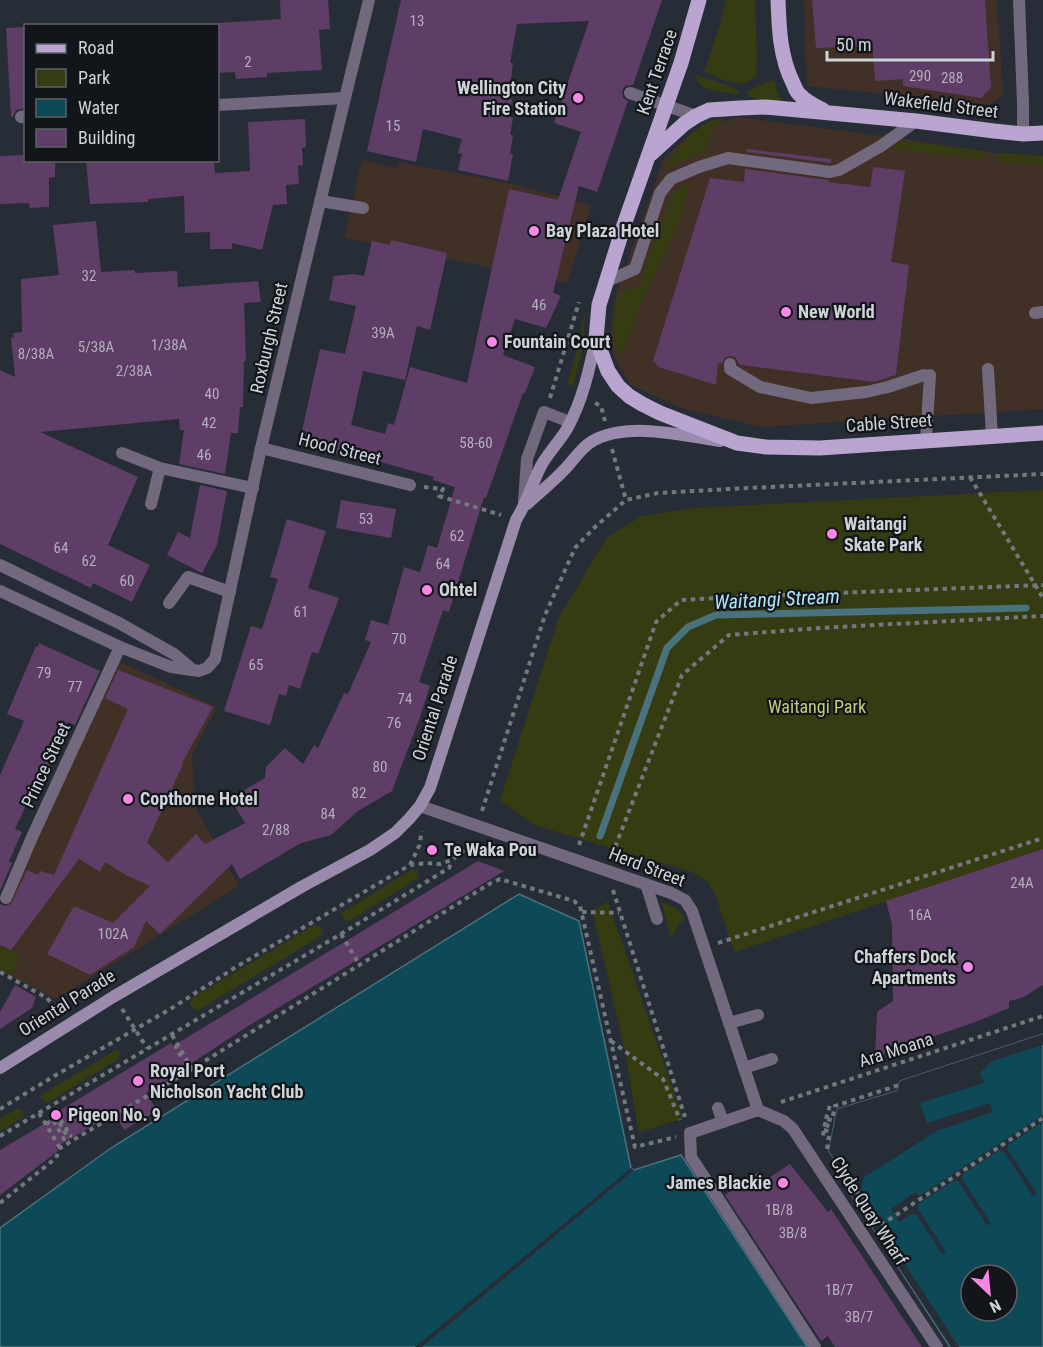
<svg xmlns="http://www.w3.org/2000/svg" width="1043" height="1347" viewBox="0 0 1043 1347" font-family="'Roboto Condensed',sans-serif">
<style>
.commercial{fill:#403026}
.green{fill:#363c11}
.water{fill:#0e4957;stroke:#48737e;stroke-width:1.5;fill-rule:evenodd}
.pier{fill:#262d36}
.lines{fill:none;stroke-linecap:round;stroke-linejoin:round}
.stream{stroke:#48737e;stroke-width:7}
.building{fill:#5e3e66}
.path{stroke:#72787f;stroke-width:4;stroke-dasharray:4.5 4.5;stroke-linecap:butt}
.service{stroke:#73697e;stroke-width:12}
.minor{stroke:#73697e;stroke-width:12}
.secondary{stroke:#9a8bac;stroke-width:12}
.primary{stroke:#b9a5d0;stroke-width:15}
.poi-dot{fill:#fa87e6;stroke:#121519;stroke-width:2}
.labels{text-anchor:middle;stroke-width:4.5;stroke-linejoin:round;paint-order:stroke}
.number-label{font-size:15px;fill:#b3aebc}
.street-label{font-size:18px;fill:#cfd4d9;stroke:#121519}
.poi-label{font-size:18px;font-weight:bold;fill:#cfd4d9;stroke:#121519;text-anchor:start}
.park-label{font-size:18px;fill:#c0ce7c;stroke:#121519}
.water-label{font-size:20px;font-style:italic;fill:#ace7f8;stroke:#121519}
</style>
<rect width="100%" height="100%" fill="#262d36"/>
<path class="commercial" d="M804 0H997L1003 96 989 105 807 86Z
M737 117 905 139 1043 161V409L761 427 681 408 631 385 614 357 611 329 616 294 664 158 694 131Z
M362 160 397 168 399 162 512 184 592 205 567 283 344 238Z
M117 660 217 707 192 755 195 807 239 886 56 999 11 976 20 956 0 946V918Z"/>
<path class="green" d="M726 0H755L757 59 756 77 744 84 726 81 704 72 720 25Z
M695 75 721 83 740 91 736 94C722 91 698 92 695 75Z
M772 80 776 84 777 92 782 101 780 104 750 97 746 92Z
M725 117 712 130 707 147 701 153 664 169C675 153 689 132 707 123 712 120 720 118 725 117Z
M901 141 985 151 983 160 891 148Z
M999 153 1043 156V165L998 162Z
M690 182 678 226 644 296 622 354 620 355C612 346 612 305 619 295 623 289 633 289 640 285L660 224 673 193Z
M584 315H585L583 347 573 386 567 384 578 346Z
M1043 490V849L734 952 715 894 708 882 692 872 534 825 500 800 559 617 607 537 642 516 695 508Z
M413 869 418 871V878L348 922 343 918 341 913Z
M608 902 683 1118 639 1133 625 1051 593 914 594 909Z
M661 902 676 908 684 918 671 938Z
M314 925 320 926 322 929 323 934 319 937 197 1011 191 1007 190 1004 192 998Z
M0 946 21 956 11 976 0 970Z
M119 1050 120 1058 47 1103 40 1098 41 1095 114 1051Z
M18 1108 23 1111 24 1117 0 1131V1119Z"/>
<path class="water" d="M519 894 579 921 631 1168 634 1170 681 1155 807 1347H0V1228L111 1148Z
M1043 1034V1347H950L869 1222 872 1219 870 1216 866 1218 849 1192 855 1187H852L829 1151 836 1114 838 1109 897 1091 900 1081ZM971 1275H1007V1311H971Z"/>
<path class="pier" d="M1043 1034V1045L992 1061 980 1073 984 1083 920 1103 927 1123 990 1103 992 1112 944 1129H940L863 1178 861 1189 879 1217 881 1215 889 1227 886 1235 959 1347H951L869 1222 872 1219 870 1216 866 1218 849 1192 855 1187H852L829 1151 836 1114 838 1109 897 1091 900 1081Z
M1043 1115V1122L1008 1145V1150L1036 1192 1035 1196 1032 1195 1005 1153 1000 1150 963 1174 962 1179 990 1222V1225H988L986 1224 959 1182 955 1180 918 1204V1209L946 1252 942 1254 917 1215 912 1214 899 1222 891 1209 916 1192 919 1196Z
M631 1168 634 1170 422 1347H415Z"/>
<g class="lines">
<path class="stream" d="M600 836 667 648 688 627 716 615 1026 608"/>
</g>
<path class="building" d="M280 0H328L330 29 319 30 322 70 267 73V77L236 79 235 72 218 73V23L281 19Z
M401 0H662L633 85 625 86 622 91 623 98 628 101 597 192 579 186 553 293 561 296 546 328 515 319 503 355 535 367 525 393H523L486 498 484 497 449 612 443 610 419 682 430 686 419 720 392 791 358 811 331 835 301 843 240 879 232 864 160 934 146 921 134 947 90 975 47 954 74 906 113 923 150 886 126 875 105 862 100 872 79 859 11 950 0 945V904L6 906 11 904 27 870 38 875 40 871 54 875 128 709 105 698 118 670 213 707 182 763 183 764 147 843 168 862 196 834 205 844 245 823 230 798 265 778 266 767 285 748 303 764 314 745 318 748 344 693 348 694 371 642 365 640 371 620 388 625 404 567 420 572 428 545 437 548 455 487 433 480 434 477 363 457 362 459 299 445 320 349 345 354 356 306 329 300 334 276 354 274 364 276 372 241 390 245 391 240 447 253 430 330 417 326 405 380 363 371 351 425 385 434 388 423 394 425 410 367 467 383 509 189 558 200 581 132 554 123 589 21 517 24 510 63H513L511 80 513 81 510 99H512L510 117 513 118 510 135H513L510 154H513L508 181 458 170 462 154 458 153 462 139 423 129 416 162 367 151Z
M812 0H985L991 88 981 98 903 86V79L875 81 872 46 816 48Z
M26 27V108L16 110 13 117H11L6 28Z
M305 119 306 147 302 148 303 165 298 166 299 184 286 185 287 204 273 205 262 250 232 243V249H210V232L185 233 184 196 148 199V202L90 204 86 160H214L215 173 250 171 248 122Z
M747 149 831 159V163L747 152Z
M23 155V160H55V177L49 178V207L30 208 29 203 0 204V156Z
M873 167 905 171 891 262 909 265 896 375 874 382 740 365 735 357 729 356 725 357 722 363H718L716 385 659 367 653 361 710 178 744 182 745 169 828 180V182L870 187Z
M96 221 101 272 135 270V273L177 271 178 287 258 281 261 302 244 303 246 361H244L243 407H240L238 433H231L225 474 179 464 184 430H180L179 419 40 432 138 477 108 545 150 565 132 602 93 583 91 588 0 544V370L15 377 11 338H14L13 333 22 332 21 279 59 275 53 225Z
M200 485 227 491 217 545 202 573 167 555 178 532 190 538Z
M341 500 396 509 391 538 336 528Z
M287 519 326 531 308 588 339 598 318 654 312 652 300 689 289 685 286 696 279 694 270 725 224 711 251 626 262 629 278 579 270 577Z
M39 643 100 671 75 725 68 722 35 799 30 797 15 829 22 832 9 861 12 863 0 891V775L24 721 7 714 36 646 38 647Z
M1043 849V985L1022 998 1009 1001V1008L975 1022 875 1057 877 1012 893 1001 892 925 886 901Z
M478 861 504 871 245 1028 186 1067 187 1069 146 1093 157 1111 124 1130 114 1113 56 1147 58 1151 0 1195V1150L59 1115 57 1112 171 1043 173 1046Z
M15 985 36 997 32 1008 0 1029V1012Z
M790 1164 828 1212 831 1209 922 1347H835L828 1336 821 1341 725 1195 758 1172 764 1181Z"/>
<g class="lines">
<path class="path" d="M550 398 579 302
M595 403 601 406 605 421
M612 449 626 500
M970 477 1043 598
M424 487 443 489 439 496 501 515
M482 811 545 615 575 548 595 527 626 500 658 493 728 489 1043 474
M579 845 656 622 681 600 757 596 1043 585
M612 855 682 675 729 635 820 628 1043 616
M410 865 419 846 422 831
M613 890 685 1117
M582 912 619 913
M341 934 359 964
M718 943 1043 838
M0 972 47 998 59 1012
M122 1009 147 1048
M172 1035 192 1069
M611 1041 663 1079 680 1120
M178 1045 176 1047 180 1055H179
M781 1102 1043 1016
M0 1109 51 1078 172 1008 236 967 410 865 426 863 440 864 452 860 471 844 472 840
M39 1113 60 1148
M826 1119 830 1105
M46 1124 53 1120 64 1139 67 1136 56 1117 58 1116 71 1136H72
M825 1125 834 1127
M824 1130 832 1132
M0 1136 341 934 449 868 452 861
M827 1149 829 1138 823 1136 826 1119 832 1120 835 1106 899 1085
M855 1192 861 1194 883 1228V1233
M0 1203 56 1158 60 1148 192 1069 491 883 500 879 574 901 580 906 635 1147 676 1137
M881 1225 1043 1118"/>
<path class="service" d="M630 93 696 116
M320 201 363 208
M605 282 635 269 660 193 671 179 699 167 728 158 830 172 839 170 881 146 916 121
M1035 313 1043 312
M730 364V369L760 387 811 398 866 392 888 387 924 375
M988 369 992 436
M926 440 930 375
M122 453 160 468
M524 502 527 459 544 412 570 422
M151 504 160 468 253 488
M169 603 188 577 230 592
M646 884 657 919
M729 1023 758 1015
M744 1068 772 1059
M718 1108 723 1122"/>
<path class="minor" d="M1019 0 1023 103V134
M218 105 345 98
M21 117 26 116
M261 448 410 485
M0 565 119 623 174 654 193 670
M0 591 120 647 171 667 199 671 207 668 215 659 261 448 345 98 369 0
M420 806 671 893 685 900 692 911 758 1110
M6 898 33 835 120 647
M758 1110 690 1133 691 1157 815 1347
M758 1110 784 1121 793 1129 937 1347"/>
<path class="secondary" d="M527 504C540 492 554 481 565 469 574 460 580 449 591 442 626 421 681 435 720 441
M0 1068 113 997 303 886 370 850 395 833 409 819 420 806 430 788 516 520C526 504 531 487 539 470 546 454 560 442 568 427 583 399 589 370 596 339"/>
<path class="primary" d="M699 0 681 63 624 225 599 305 596 339 608 371 618 386 629 396 642 404 660 413 737 443 766 447 820 448 1043 433
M778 0C779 29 780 57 793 83 795 87 796 92 800 95 806 102 815 106 823 110
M651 154 684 124 696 116 709 110 740 108 766 107 916 121 994 131 1023 134 1043 133"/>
</g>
<g class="poi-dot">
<circle cx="578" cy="98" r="6"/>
<circle cx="534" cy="231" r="6"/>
<circle cx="786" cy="312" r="6"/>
<circle cx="492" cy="342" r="6"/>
<circle cx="832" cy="534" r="6"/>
<circle cx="427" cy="590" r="6"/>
<circle cx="128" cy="799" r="6"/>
<circle cx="432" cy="850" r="6"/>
<circle cx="968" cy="967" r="6"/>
<circle cx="138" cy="1081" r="6"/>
<circle cx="56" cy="1115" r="6"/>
<circle cx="783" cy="1183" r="6"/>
</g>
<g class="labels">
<g class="number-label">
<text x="417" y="26">13</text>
<text x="248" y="67">2</text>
<text x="920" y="81">290</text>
<text x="952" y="83">288</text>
<text x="393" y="131">15</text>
<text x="89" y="281">32</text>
<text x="539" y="310">46</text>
<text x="383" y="338">39A</text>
<text x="169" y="350">1/38A</text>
<text x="96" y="352">5/38A</text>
<text x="36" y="359">8/38A</text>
<text x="134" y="376">2/38A</text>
<text x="212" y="399">40</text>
<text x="209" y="428">42</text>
<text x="476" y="448">58-60</text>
<text x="204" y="460">46</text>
<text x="366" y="524">53</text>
<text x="457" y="541">62</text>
<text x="61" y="553">64</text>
<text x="89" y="566">62</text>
<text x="443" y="569">64</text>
<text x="127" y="586">60</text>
<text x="301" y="617">61</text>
<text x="399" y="644">70</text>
<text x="256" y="670">65</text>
<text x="44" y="678">79</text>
<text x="75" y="692">77</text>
<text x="405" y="704">74</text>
<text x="394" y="728">76</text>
<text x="380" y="772">80</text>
<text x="359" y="798">82</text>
<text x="328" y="819">84</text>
<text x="276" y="835">2/88</text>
<text x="1022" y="888">24A</text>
<text x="920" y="920">16A</text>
<text x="113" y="939">102A</text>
<text x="779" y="1215">1B/8</text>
<text x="793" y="1238">3B/8</text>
<text x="839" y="1295">1B/7</text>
<text x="859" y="1322">3B/7</text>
</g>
<g class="street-label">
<text transform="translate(657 72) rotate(-71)" y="6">Kent Terrace</text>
<text transform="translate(941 105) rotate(7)" y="6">Wakefield Street</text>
<text transform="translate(269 338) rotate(-77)" y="6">Roxburgh Street</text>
<text transform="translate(889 423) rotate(-4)" y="6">Cable Street</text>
<text transform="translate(340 449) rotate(14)" y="6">Hood Street</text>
<text transform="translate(435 708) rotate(-72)" y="6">Oriental Parade</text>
<text transform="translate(46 765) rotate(-65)" y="6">Prince Street</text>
<text transform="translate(647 867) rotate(21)" y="6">Herd Street</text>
<text transform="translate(67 1003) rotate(-32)" y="6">Oriental Parade</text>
<text transform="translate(896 1050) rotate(-18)" y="6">Ara Moana</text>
<text transform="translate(869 1211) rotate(57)" y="6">Clyde Quay Wharf</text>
</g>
<g class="poi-label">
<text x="566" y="94" text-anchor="end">Wellington City<tspan x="566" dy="21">Fire Station</tspan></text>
<text x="546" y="237">Bay Plaza Hotel</text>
<text x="798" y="318">New World</text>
<text x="504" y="348">Fountain Court</text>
<text x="844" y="530">Waitangi<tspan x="844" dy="21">Skate Park</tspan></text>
<text x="439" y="596">Ohtel</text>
<text x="140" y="805">Copthorne Hotel</text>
<text x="444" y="856">Te Waka Pou</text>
<text x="956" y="963" text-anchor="end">Chaffers Dock<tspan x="956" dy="21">Apartments</tspan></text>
<text x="150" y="1077">Royal Port<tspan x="150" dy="21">Nicholson Yacht Club</tspan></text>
<text x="68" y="1121">Pigeon No. 9</text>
<text x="771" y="1189" text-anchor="end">James Blackie</text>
</g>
<g class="park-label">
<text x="817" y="713">Waitangi Park</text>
</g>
<g class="water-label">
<text transform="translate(777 599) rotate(-3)" y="7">Waitangi Stream</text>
</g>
</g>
<rect x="24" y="24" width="195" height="138" fill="#121519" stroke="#5e6166" stroke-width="1.5"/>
<rect x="36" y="44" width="30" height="9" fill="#b9a5d0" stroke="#5e6166" stroke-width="1.5"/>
<text x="78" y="54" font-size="18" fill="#cfd4d9">Road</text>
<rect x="36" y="69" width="30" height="18" fill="#363c11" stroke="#5e6166" stroke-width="1.5"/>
<text x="78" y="84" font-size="18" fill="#cfd4d9">Park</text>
<rect x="36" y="99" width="30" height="18" fill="#0e4957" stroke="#5e6166" stroke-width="1.5"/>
<text x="78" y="114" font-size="18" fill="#cfd4d9">Water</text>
<rect x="36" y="129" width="30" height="18" fill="#5e3e66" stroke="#5e6166" stroke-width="1.5"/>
<text x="78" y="144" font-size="18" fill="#cfd4d9">Building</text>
<g transform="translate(989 1293) rotate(154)"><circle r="28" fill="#121519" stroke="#5e6166" stroke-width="1.5"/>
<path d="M0-4.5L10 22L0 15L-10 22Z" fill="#fa87e6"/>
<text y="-9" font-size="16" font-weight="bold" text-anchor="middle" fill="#cfd4d9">N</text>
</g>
<path d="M827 51v9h166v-9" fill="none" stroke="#cfd4d9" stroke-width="3"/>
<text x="836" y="51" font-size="18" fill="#cfd4d9" stroke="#121519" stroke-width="4.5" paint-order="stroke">50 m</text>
</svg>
